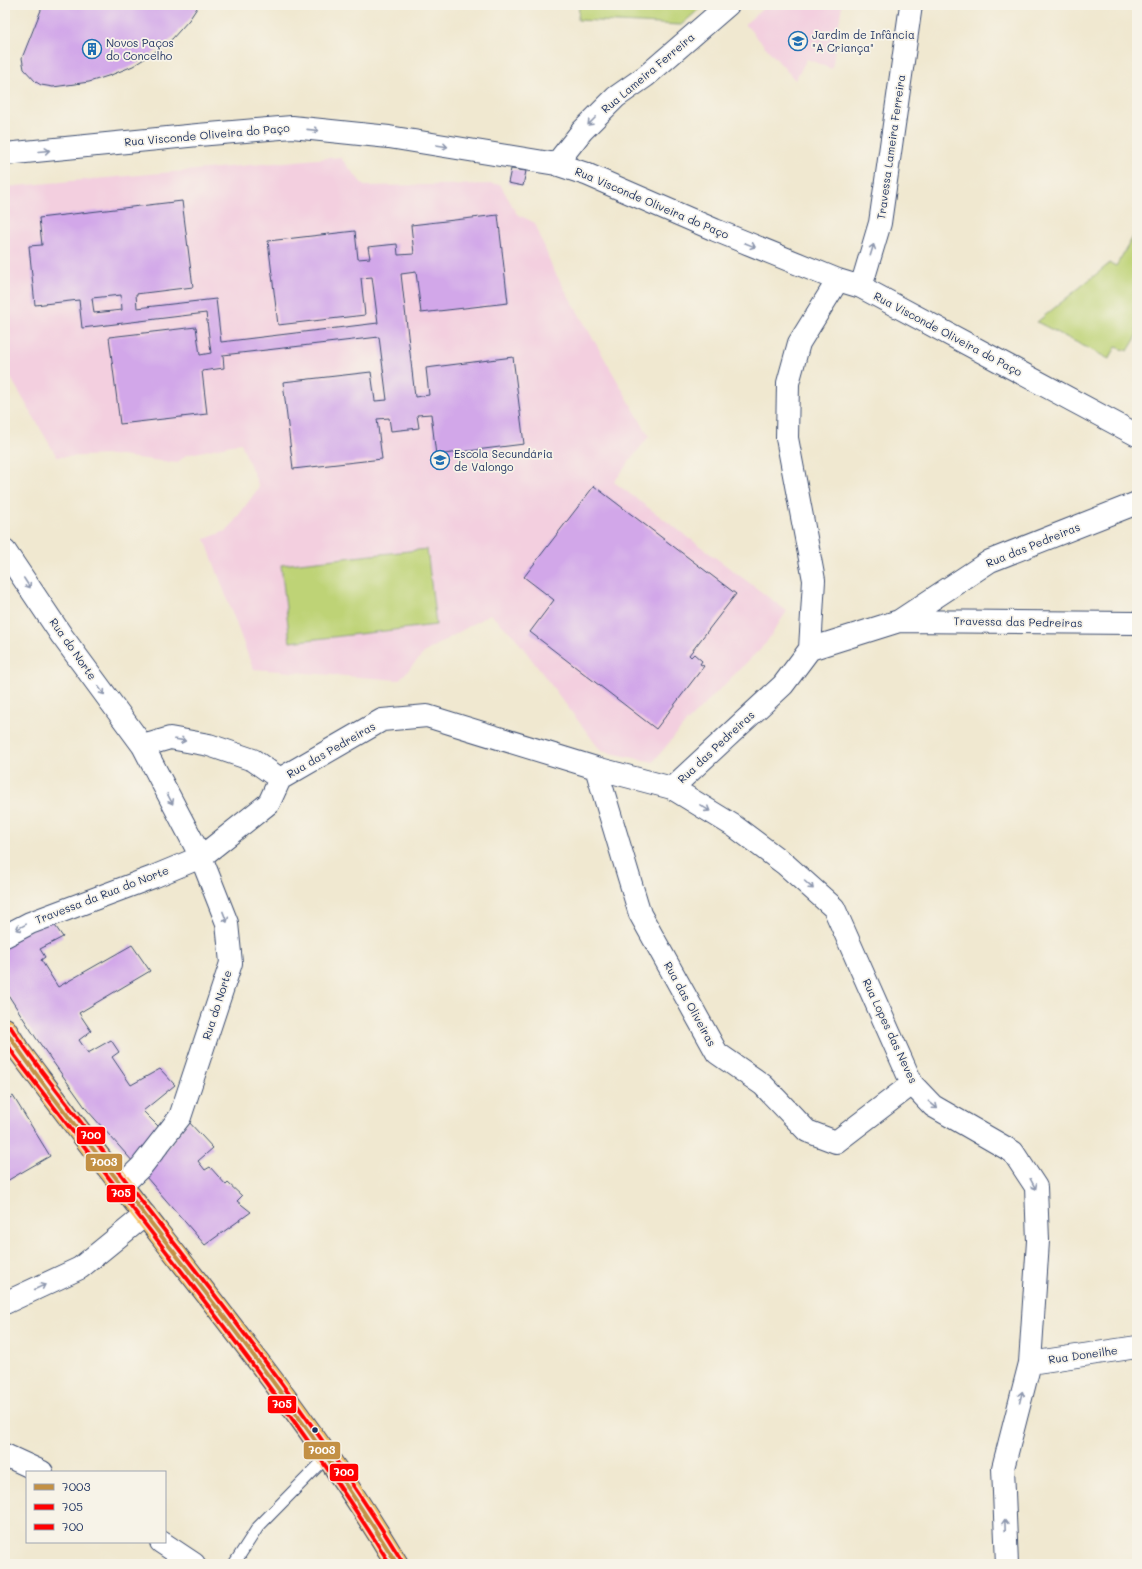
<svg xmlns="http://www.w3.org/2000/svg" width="1142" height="1569" viewBox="0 0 1142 1569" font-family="Mali,sans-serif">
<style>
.built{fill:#f3cfdf}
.grass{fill:#bed376;stroke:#6c816a}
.building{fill:#d2a7e9;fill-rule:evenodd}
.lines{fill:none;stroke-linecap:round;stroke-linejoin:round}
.service-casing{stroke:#3b4b6f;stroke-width:13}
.minor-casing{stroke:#3b4b6f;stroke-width:24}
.primary-casing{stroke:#3b4b6f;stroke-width:24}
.service{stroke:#fff;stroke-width:11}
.minor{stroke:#fff;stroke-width:22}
.primary{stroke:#f4c26a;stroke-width:22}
.bus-1-casing{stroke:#f7f3e8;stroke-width:7}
.bus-2-casing{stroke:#f7f3e8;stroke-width:7}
.bus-3-casing{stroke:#f7f3e8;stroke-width:7}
.bus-1{stroke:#c39044;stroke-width:4}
.bus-2{stroke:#f00;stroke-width:4}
.bus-3{stroke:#f00;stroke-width:4}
.oneway{stroke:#8d97ae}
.bus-dot{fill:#1b2f5e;stroke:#f7f3e8;stroke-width:1.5}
.labels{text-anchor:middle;stroke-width:3.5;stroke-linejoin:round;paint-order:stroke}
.poi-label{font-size:11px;fill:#1b2f5e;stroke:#f7f3e8;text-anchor:start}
.street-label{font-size:11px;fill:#1b2f5e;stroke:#f7f3e8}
.line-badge{stroke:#f7f3e8;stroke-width:1.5}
.badge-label{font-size:11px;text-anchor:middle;font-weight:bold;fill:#fff}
</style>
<rect width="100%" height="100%" fill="#f7f3e8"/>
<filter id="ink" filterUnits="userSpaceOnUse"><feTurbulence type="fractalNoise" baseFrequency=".025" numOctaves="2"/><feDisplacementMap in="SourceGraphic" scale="8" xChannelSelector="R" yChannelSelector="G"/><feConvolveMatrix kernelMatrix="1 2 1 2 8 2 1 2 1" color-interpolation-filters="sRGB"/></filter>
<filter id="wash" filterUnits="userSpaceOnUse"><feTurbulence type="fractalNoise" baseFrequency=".012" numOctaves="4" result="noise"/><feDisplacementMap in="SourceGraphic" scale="16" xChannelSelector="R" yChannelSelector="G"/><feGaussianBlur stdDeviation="0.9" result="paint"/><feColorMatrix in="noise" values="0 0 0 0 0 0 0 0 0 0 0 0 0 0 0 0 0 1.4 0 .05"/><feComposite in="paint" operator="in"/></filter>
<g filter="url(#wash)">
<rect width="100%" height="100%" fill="#f0e8d0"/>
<path class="built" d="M767 5H842L832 69 807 59 795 80 745 24Z
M340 157 364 186 500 184 517 214 535 223 553 269 649 436 614 482 787 611 766 643 684 725 653 762 601 751 514 636 490 614 425 652 399 680 253 669 205 539 228 530 259 487 241 443 186 455 177 463 112 455 57 457 5 368V339L10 338 5 294V187Z"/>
<path class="grass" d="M579 5H704L681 25 578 20Z
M1137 225V336L1128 351 1116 347 1109 359 1037 322 1110 263 1116 266 1133 237Z
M427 549 436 625 290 642 281 565Z"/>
<g id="blocks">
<path class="building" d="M43 5H199L189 20 172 39 152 54 133 66 111 75 89 82 53 87 41 85 36 82 24 69 22 58Z
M511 169 526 171 523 186 508 183Z
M182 201 193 287 136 294 137 308 216 299 221 342 378 323 372 277 361 278 365 315 278 325 268 241 355 231 358 259 370 258 368 247 397 244 398 255 414 254 411 225 498 215 508 303 421 313 416 272 401 274 415 397 429 395 426 368 513 357 524 444 436 455 431 414 417 415 419 428 391 431 389 418 377 419 382 459 293 469 283 382 371 372 375 401 387 400 379 337 223 355 224 368 202 371 207 414 120 424 109 337 196 327 200 355 211 353 206 313 82 328 79 300 35 305 29 246 42 245 39 218ZM121 295 122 310 94 313 92 298Z
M594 486 736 594 689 655 691 657 694 654 702 661 700 664 704 666 656 729 530 632 554 600 524 577Z
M51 920 63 937 40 949 45 957 41 960 58 987 132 945 150 971 79 1013 91 1031 79 1040 88 1053 111 1040 119 1052 112 1057 131 1085 160 1069 175 1085 143 1111 162 1130 134 1163 87 1110 36 1038 5 990V941Z
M13 1096 50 1156 5 1182V1101Z
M188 1121 213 1148 198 1161 205 1170 210 1167 226 1185 228 1183 242 1196 237 1201 251 1212 205 1245 146 1177Z"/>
</g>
</g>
<g filter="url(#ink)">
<use href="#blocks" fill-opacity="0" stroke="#3b4b6f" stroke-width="1"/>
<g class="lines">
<g class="service-casing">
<path id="service" d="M234 1564 258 1527 327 1457"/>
</g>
<g class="minor-casing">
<path id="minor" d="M5 154 198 135 292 127 389 137 556 164 586 174 715 230 838 280 861 287 1137 435
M556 164 582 131 616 97 646 76 728 5
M861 287 880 223 911 5
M5 551 62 636 143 746 201 857 227 923 231 963 180 1117 141 1167 121 1186
M899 621 1137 623
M810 649 814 580 787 438 788 383 799 343 838 280
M143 746 170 738 209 745 253 760 280 779
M596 768 640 914 717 1053 763 1085 807 1131 836 1142 912 1084
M672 788 734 826 786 865 834 908 912 1084 933 1106 1013 1152 1036 1187 1038 1241 1030 1363 1003 1468 1007 1564
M5 936 30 923 153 877 201 857 269 803 280 779 382 720 427 716 596 768 672 788 783 685 810 649 899 621 990 561 1137 503
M5 1303 80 1268 145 1215
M1030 1363 1137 1347
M5 1455 42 1472
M161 1542 194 1564"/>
</g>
<g class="primary-casing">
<path id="primary" d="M5 1029 19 1051C53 1096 87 1142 122 1186 218 1309 317 1430 397 1564"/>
</g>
<use href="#service" class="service"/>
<use href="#minor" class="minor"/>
<use href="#primary" class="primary"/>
<g class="bus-1-casing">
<path id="bus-1" d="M5 1029C22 1056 42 1082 61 1107 96 1153 131 1197 166 1242 248 1346 327 1451 397 1564"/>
</g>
<g class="bus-2-casing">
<path id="bus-2" d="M5 1040 14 1055C141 1223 278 1384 390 1564"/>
</g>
<g class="bus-3-casing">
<path id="bus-3" d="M10 1026C27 1053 47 1078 67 1104 101 1149 136 1194 171 1239 253 1343 332 1448 402 1561"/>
</g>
<use href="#bus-1" class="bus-1"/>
<use href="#bus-2" class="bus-2"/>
<use href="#bus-3" class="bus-3"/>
</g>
<defs><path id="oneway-shaft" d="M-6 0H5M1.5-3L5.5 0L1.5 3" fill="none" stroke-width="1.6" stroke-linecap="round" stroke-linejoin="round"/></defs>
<g class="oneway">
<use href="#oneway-shaft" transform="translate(592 121) rotate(135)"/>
<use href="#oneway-shaft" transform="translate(313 130) rotate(6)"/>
<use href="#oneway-shaft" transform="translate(442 146) rotate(9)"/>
<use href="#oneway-shaft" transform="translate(44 151) rotate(-5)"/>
<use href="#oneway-shaft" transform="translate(750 245) rotate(22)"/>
<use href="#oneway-shaft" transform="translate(872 250) rotate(-73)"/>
<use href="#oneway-shaft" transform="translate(27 583) rotate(57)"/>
<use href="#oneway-shaft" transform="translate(101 690) rotate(54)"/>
<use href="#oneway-shaft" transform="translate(180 740) rotate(10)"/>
<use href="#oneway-shaft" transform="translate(170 799) rotate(62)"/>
<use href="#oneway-shaft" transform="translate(705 808) rotate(31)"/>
<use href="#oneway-shaft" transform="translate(809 885) rotate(42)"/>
<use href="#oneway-shaft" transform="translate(225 917) rotate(69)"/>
<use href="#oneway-shaft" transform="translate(21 927) rotate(151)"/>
<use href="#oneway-shaft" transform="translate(933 1105) rotate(39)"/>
<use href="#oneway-shaft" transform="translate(1033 1184) rotate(62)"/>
<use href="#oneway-shaft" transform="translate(40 1287) rotate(-25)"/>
<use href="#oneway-shaft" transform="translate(1021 1397) rotate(-76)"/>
<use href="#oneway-shaft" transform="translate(1005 1525) rotate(-92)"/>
</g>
</g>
<defs>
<g id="school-ring" transform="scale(1)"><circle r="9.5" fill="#f7f3e8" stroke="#1f6fb2" stroke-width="1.5"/><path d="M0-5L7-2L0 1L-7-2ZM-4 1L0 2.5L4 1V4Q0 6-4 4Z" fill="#1f6fb2"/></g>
<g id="building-ring" transform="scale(1)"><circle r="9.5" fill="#f7f3e8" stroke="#1f6fb2" stroke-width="1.5"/><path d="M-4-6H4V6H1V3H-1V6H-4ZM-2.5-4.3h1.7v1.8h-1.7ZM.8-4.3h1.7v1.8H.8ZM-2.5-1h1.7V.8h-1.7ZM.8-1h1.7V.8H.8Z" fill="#1f6fb2"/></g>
</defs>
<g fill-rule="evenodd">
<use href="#school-ring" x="798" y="41"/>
<use href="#building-ring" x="92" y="49"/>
<use href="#school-ring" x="440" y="460"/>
</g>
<circle class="bus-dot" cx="315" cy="1430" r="3.5"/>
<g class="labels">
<g class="poi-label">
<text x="812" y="39">Jardim de Infância<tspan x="812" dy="13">"A Criança"</tspan></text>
<text x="106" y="47">Novos Paços<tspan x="106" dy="13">do Concelho</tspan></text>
<text x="454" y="458">Escola Secundária<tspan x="454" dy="13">de Valongo</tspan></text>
</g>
<g class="street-label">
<text transform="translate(648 73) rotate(-40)" y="4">Rua Lameira Ferreira</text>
<text transform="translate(207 135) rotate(-5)" y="4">Rua Visconde Oliveira do Paço</text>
<text transform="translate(891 147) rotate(-82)" y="4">Travessa Lameira Ferreira</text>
<text transform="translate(652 203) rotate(23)" y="4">Rua Visconde Oliveira do Paço</text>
<text transform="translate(948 334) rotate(28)" y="4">Rua Visconde Oliveira do Paço</text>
<text transform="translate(1033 545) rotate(-22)" y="4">Rua das Pedreiras</text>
<text transform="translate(1018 622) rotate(1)" y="4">Travessa das Pedreiras</text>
<text transform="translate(73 649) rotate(55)" y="4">Rua do Norte</text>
<text transform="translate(716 747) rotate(-43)" y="4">Rua das Pedreiras</text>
<text transform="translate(331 750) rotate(-30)" y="4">Rua das Pedreiras</text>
<text transform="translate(102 895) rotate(-21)" y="4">Travessa da Rua do Norte</text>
<text transform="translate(690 1004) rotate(61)" y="4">Rua das Oliveiras</text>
<text transform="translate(217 1005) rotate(-72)" y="4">Rua do Norte</text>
<text transform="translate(890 1031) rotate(65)" y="4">Rua Lopes das Neves</text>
<text transform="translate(1083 1355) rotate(-8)" y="4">Rua Doneilhe</text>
</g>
</g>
<g class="line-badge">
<rect x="76" y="1126" width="30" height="19" rx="4" fill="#f00"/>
<rect x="85" y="1153" width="38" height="19" rx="4" fill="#c39044"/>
<rect x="106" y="1184" width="30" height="19" rx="4" fill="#f00"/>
<rect x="267" y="1395" width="30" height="19" rx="4" fill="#f00"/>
<rect x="303" y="1441" width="38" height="19" rx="4" fill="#c39044"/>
<rect x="329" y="1463" width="30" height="19" rx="4" fill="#f00"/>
</g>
<g class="badge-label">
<text x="91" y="1139">700</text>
<text x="104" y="1166">7003</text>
<text x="121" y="1197">705</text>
<text x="282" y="1408">705</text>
<text x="322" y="1454">7003</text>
<text x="344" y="1476">700</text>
</g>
<rect width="1142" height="1569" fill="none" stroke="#f7f3e8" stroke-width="20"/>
<rect x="26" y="1471" width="140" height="72" fill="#f7f3e8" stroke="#9fa5b1"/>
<rect x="34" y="1484" width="20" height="6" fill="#c39044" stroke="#9fa5b1"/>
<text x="62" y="1491" font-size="12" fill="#1b2f5e">7003</text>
<rect x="34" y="1504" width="20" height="6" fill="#ff0000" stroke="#9fa5b1"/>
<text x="62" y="1511" font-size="12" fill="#1b2f5e">705</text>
<rect x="34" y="1524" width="20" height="6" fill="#ff0000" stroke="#9fa5b1"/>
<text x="62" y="1531" font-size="12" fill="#1b2f5e">700</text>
</svg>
